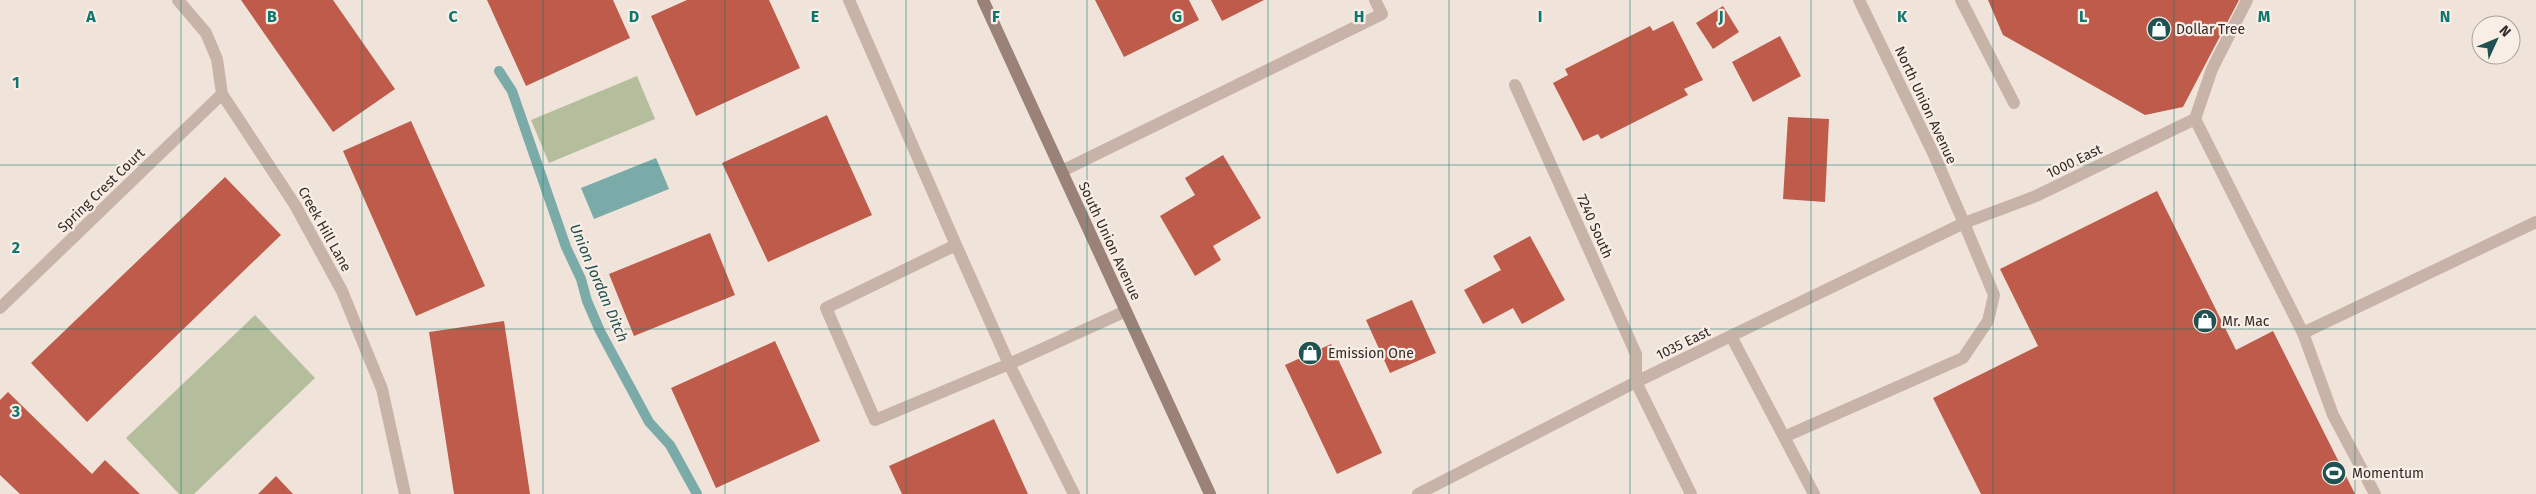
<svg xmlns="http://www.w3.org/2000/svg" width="2536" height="494" viewBox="0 0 2536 494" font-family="'Fira Sans',sans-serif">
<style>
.green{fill:#b5be9c}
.water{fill:#7baba8}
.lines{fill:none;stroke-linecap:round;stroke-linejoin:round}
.stream{stroke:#7baba8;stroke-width:10}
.building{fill:#be5b4a}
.lane{stroke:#c7b3a7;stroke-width:12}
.street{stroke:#c7b3a7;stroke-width:12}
.secondary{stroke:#9a8279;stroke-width:12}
.grid{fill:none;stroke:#0f766e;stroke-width:1;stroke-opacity:0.55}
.labels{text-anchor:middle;stroke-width:4.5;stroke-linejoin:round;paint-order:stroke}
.poi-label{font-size:14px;fill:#342a27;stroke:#f8eee6;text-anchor:start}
.street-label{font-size:14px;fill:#342a27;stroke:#f8eee6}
.water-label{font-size:15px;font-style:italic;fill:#205251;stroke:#f8eee6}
.grid-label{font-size:16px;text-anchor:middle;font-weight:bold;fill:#0f766e;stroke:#f8eee6;stroke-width:4.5;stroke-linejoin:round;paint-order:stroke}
</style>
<rect width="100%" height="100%" fill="#f0e4da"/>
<path class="green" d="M637 76 655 119 549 163 531 120Z
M255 315 315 378 194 494H179L126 438Z"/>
<path class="water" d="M656 158 669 189 594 219 581 188Z"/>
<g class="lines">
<path class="stream" d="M499 71 512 91 566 247 581 279 587 301 600 331 649 422 670 445 697 494"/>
</g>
<path class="building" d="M241 0H333L395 89 333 132Z
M487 0H613L630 38 526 86Z
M687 0H769L800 68 696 116 651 16Z
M1095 0H1189L1199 20 1124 57Z
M1211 0H1264L1222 21Z
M1988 0H2239L2183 107 2145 115 2003 35Z
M1723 6 1739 32 1713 49 1696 23Z
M1673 21 1703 80 1684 89 1688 95 1601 139 1598 134 1583 141 1553 83 1568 75 1565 69 1650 26 1653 31Z
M1780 36 1801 76 1753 102 1732 62Z
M827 115 872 215 768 262 722 163Z
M1788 117 1829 119 1825 202 1783 199Z
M411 121 485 286 416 316 343 151Z
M1223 155 1261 218 1213 246 1221 260 1195 276 1160 216 1195 195 1185 178Z
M225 177 281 235 87 422 31 363Z
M2157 191 2236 350 2273 331 2355 494H1981L1933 398 2038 346 2000 269Z
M710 233 735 295 634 336 609 274Z
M1530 236 1565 300 1522 324 1513 308 1483 324 1464 290 1501 270 1493 256Z
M1412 300 1436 353 1390 373 1366 320Z
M504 321 530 494H454L429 332Z
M775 341 820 441 716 488 671 388Z
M1331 344 1382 453 1337 474 1285 365Z
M8 392 92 474 105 460 140 494H20L0 475V400Z
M994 419 1028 494H902L889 466Z
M276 476 293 494H258Z"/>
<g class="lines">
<path class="lane" d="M849 0 956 245 826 308 875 420 1009 364 1126 311
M1961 0 2014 103
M2247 0 2212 69 2195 119 2303 333 2333 415 2375 494
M1062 171 1382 14 1375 0
M956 245 1009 364 1074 494
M2303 333 2536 222
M1731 336 1814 494
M1784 437 1963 358 1988 321 1994 295 1964 223"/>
<path class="street" d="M178 0 206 33 217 59 222 94 295 205 342 291 382 389 405 494
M1859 0 1935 157 1964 223
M1515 85 1636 354V382L1691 494
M0 308 222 94
M1418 494 1636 382 1964 223 2036 196 2195 119"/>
<path class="secondary" d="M983 0 1210 494"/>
</g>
<path class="grid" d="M181 0V494M362 0V494M543 0V494M725 0V494M906 0V494M1087 0V494M1268 0V494M1449 0V494M1630 0V494M1811 0V494M1993 0V494M2174 0V494M2355 0V494M0 165H2536M0 329H2536"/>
<defs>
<g id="shop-disc" transform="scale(1.25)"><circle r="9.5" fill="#205251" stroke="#f8eee6"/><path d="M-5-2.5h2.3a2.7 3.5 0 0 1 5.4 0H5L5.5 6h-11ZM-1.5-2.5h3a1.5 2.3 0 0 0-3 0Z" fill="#fff"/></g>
<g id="stadium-disc" transform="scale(1.25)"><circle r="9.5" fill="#205251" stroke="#f8eee6"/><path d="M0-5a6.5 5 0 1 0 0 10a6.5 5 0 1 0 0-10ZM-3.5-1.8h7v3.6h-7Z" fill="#fff"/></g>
</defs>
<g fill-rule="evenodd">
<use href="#shop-disc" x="2159" y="29"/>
<use href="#shop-disc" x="2205" y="321"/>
<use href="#shop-disc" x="1310" y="353"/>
<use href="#stadium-disc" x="2334" y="473"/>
</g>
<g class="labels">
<g class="poi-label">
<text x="2176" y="34">Dollar Tree</text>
<text x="2222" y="326">Mr. Mac</text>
<text x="1328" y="358">Emission One</text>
<text x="2352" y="478">Momentum</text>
</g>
<g class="street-label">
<text transform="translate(1926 105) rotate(65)" y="5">North Union Avenue</text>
<text transform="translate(2074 161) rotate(-26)" y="5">1000 East</text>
<text transform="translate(101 190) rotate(-44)" y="5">Spring Crest Court</text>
<text transform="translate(1595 226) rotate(66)" y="5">7240 South</text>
<text transform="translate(325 229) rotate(61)" y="5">Creek Hill Lane</text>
<text transform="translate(1110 241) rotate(65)" y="5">South Union Avenue</text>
<text transform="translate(1683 343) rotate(-26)" y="5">1035 East</text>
</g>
<g class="water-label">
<text transform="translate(599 283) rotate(67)" y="5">Union Jordan Ditch</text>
</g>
</g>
<g class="grid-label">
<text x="91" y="22">A</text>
<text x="272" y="22">B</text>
<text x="453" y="22">C</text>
<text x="634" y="22">D</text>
<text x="815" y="22">E</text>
<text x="996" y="22">F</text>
<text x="1177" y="22">G</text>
<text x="1359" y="22">H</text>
<text x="1540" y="22">I</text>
<text x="1721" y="22">J</text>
<text x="1902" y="22">K</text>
<text x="2083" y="22">L</text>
<text x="2264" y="22">M</text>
<text x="2445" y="22">N</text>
<text x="16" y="88">1</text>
<text x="16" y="253">2</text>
<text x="16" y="417">3</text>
</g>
<g transform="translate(2496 40) rotate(46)"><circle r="24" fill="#f8eee6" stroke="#aaa09a"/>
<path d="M0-4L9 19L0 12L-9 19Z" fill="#205251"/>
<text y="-8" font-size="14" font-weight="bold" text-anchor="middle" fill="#342a27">N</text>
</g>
</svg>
